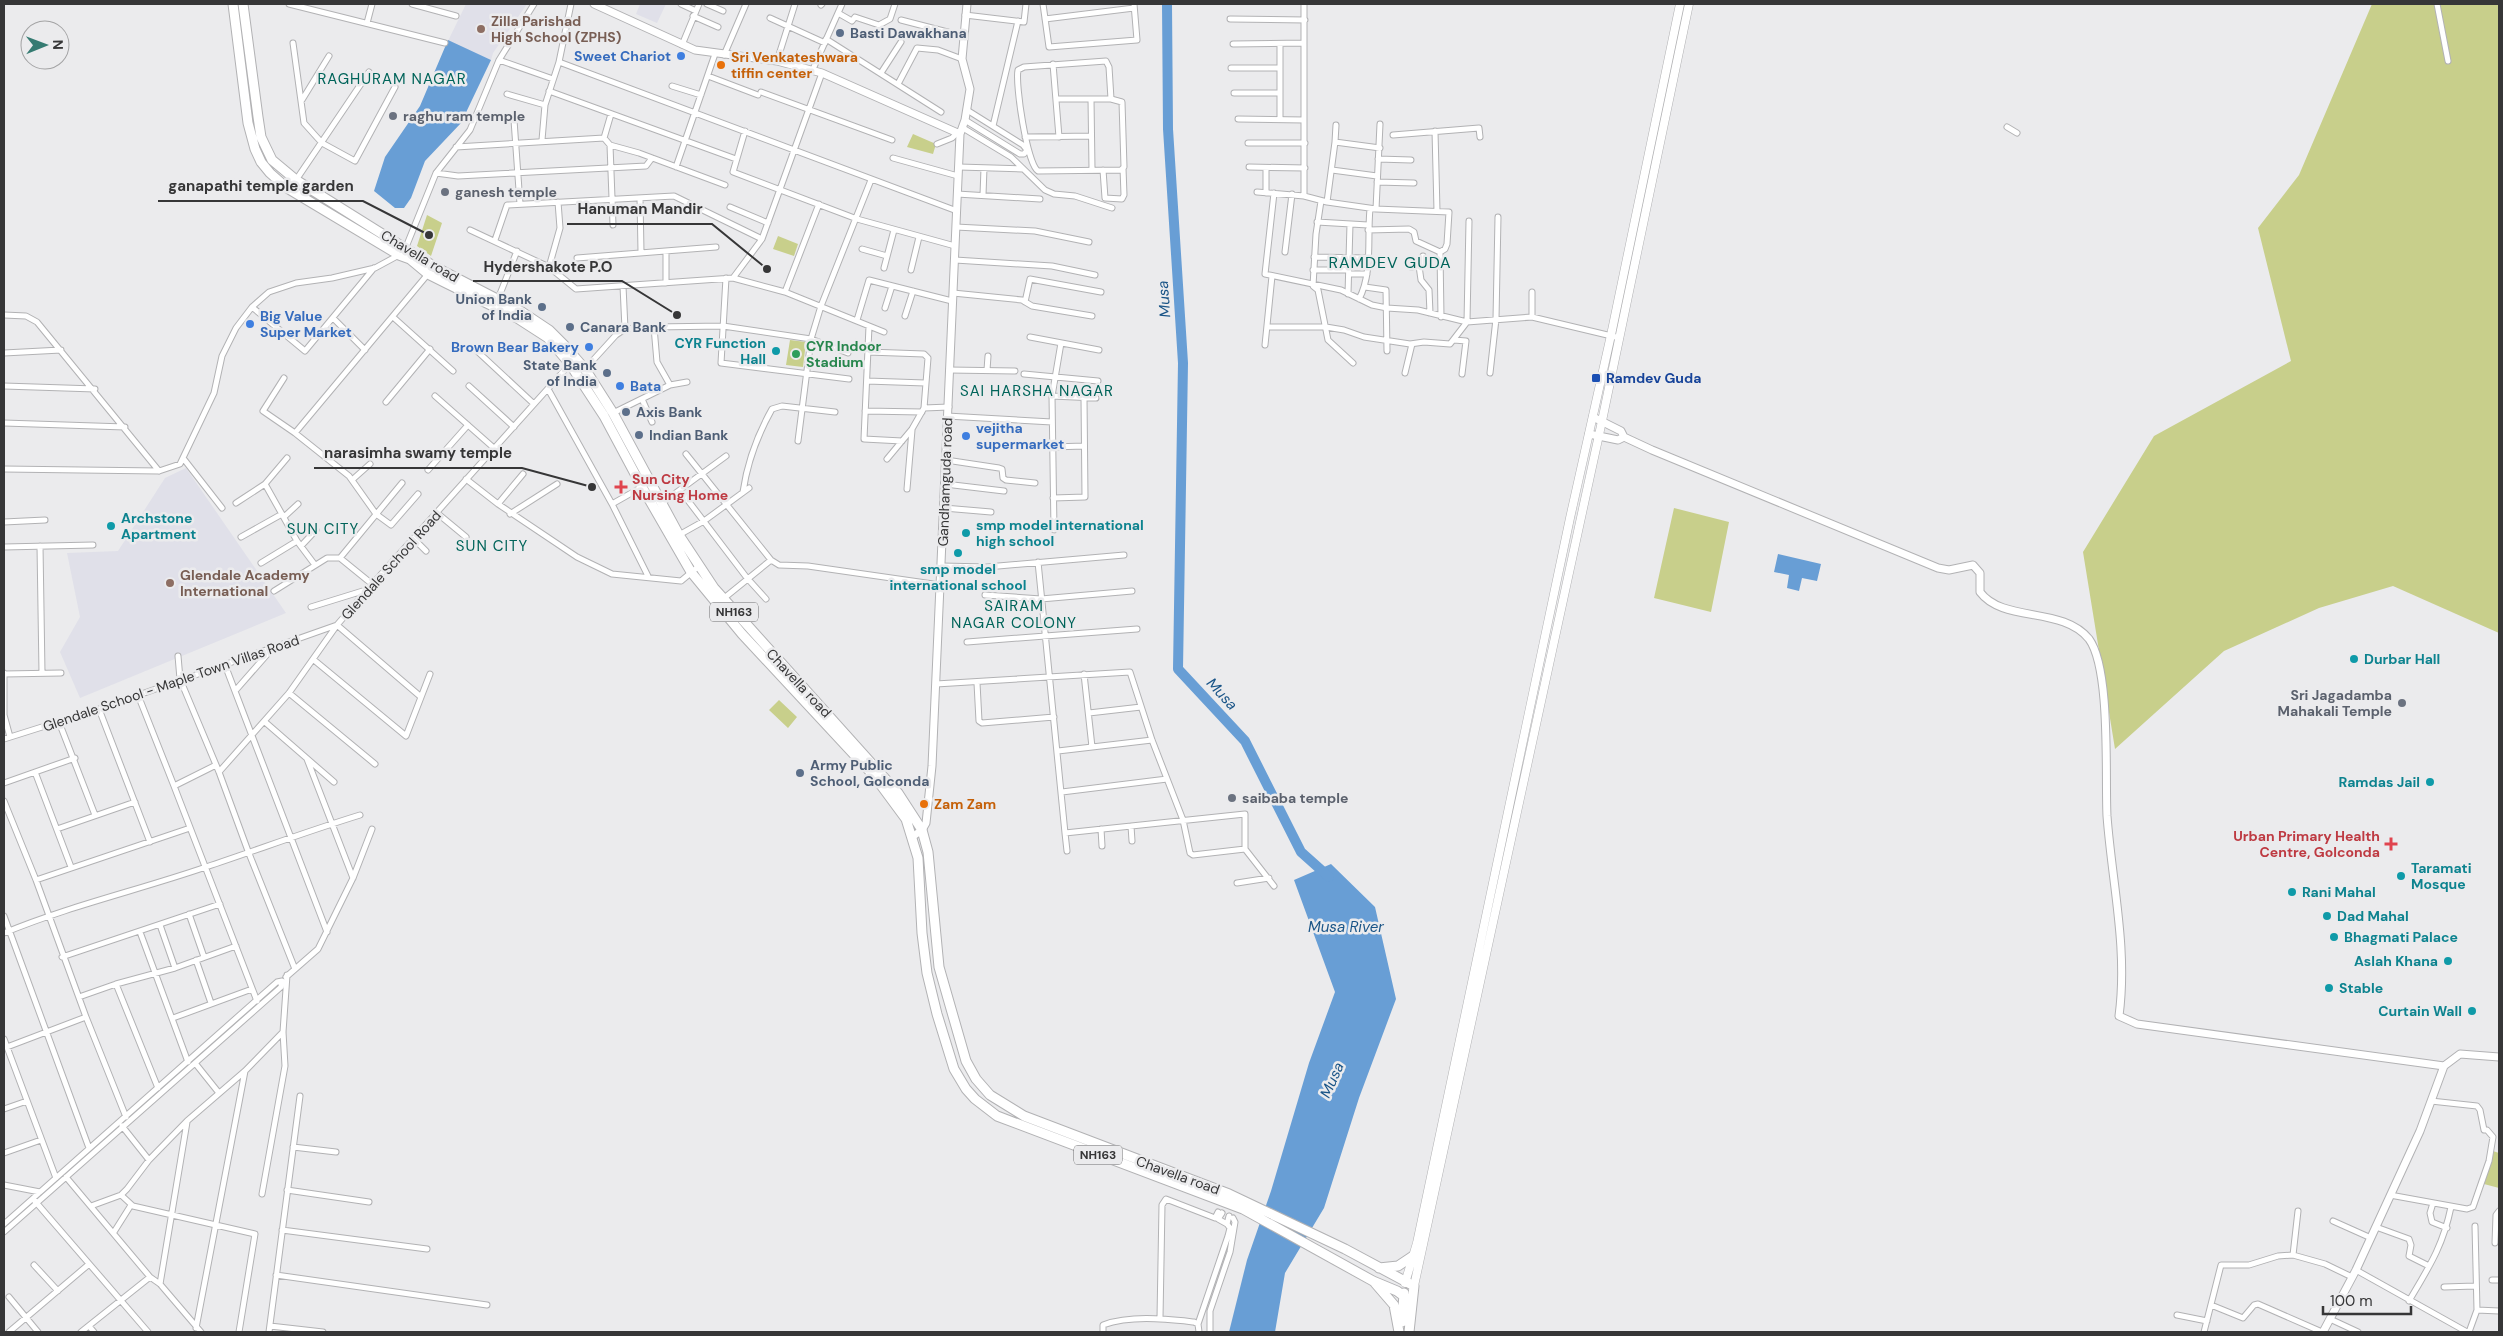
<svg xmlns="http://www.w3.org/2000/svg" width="2503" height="1336" viewBox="0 0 2503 1336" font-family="'DM Sans',sans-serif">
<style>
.built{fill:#e0e0e9}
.green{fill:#c8cf8b}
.water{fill:#689ed5}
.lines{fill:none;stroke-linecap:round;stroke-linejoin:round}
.river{stroke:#689ed5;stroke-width:10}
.street-casing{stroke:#b2b2b4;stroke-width:7}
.secondary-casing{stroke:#b2b2b4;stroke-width:9}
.primary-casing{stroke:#b2b2b4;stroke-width:9}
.highway-casing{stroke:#b2b2b4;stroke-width:11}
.street{stroke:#fff;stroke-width:5}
.secondary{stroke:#fff;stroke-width:7}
.primary{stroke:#fff;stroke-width:8}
.highway{stroke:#fff;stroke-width:9}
.education-dot{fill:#8d6e63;stroke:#ebebed;stroke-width:2}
.service-dot{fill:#5c6f8a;stroke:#ebebed;stroke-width:2}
.shop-dot{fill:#3f7fe0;stroke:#ebebed;stroke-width:2}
.food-dot{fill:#e8710a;stroke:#ebebed;stroke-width:2}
.worship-dot{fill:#6b7280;stroke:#ebebed;stroke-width:2}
.culture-dot{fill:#0f9aa8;stroke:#ebebed;stroke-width:2}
.leisure-dot{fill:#2e9e5b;stroke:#ebebed;stroke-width:2}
.transit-dot{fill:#1a4fb4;stroke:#ebebed;stroke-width:2}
.health-dot{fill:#e0444e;stroke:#ebebed;stroke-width:2}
.labels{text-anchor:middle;stroke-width:5;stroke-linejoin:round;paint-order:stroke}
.shield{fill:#ebebed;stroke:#6c6c6e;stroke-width:1}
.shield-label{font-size:12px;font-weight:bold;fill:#363637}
.education-label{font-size:14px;font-weight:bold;fill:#785e54;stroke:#ebebed;text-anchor:start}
.service-label{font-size:14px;font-weight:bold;fill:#4e5e75;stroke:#ebebed;text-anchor:start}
.shop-label{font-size:14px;font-weight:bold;fill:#366cbe;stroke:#ebebed;text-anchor:start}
.food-label{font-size:14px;font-weight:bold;fill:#c56008;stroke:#ebebed;text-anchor:start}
.worship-label{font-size:14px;font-weight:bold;fill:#5b616d;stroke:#ebebed;text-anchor:start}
.street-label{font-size:14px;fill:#363637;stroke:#ebebed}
.culture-label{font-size:14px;font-weight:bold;fill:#0d838f;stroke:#ebebed;text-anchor:start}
.leisure-label{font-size:14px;font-weight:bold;fill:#27864d;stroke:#ebebed;text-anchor:start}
.transit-label{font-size:14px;font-weight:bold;fill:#164399;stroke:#ebebed;text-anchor:start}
.health-label{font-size:14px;font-weight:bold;fill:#be3a42;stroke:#ebebed;text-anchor:start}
.neighbourhood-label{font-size:15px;letter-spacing:1px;fill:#00645a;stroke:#ebebed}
.water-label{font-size:15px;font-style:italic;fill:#195487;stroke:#ebebed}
.quarter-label{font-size:16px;letter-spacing:1px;fill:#00645a;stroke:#ebebed}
.leader{fill:none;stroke:#363637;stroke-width:2}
.callout-dot{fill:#363637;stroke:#ebebed;stroke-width:2}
.callout-label{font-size:15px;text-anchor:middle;font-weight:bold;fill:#363637;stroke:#ebebed;stroke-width:5;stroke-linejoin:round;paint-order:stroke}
</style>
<rect width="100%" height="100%" fill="#ebebed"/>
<path class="built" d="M466 4H527L493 53 491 60 448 41Z
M640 4H666L657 23 636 14Z
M186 468 286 613 80 698 60 652 80 617 67 553 118 551 165 478Z"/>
<path class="green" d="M2372 4H2499V633L2393 586 2319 608 2224 651 2115 749 2083 552 2154 436 2291 361 2258 228 2299 175Z
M913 134 936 144 933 154 907 147Z
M427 215 442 223 431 256 417 246Z
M778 236 798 244 794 256 773 249Z
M790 340 806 342 803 367 786 365Z
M1674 508 1729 522 1711 612 1654 598Z
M779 700 797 717 788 728 769 710Z
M2493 1151 2499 1153V1188L2484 1184Z"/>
<path class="water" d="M448 40 491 60 461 123 425 161 411 198 404 208H395L374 191 385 157 420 106Z
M1778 554 1821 564 1817 581 1802 578 1799 591 1787 588 1789 575 1774 572Z
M1331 864 1375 907 1396 999 1359 1098 1324 1208 1285 1273 1275 1332H1229L1247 1260 1271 1191 1309 1063 1335 992 1294 880Z"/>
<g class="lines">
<path class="river" d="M1167 4 1168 129 1183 363 1178 669 1245 741 1301 852 1329 877"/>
<g class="street-casing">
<path id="street" d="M289 4 445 43
M412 4 456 16
M681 4 696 11
M707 4 723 11
M1043 4 1049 47 1137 40 1134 4
M2437 4 2448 61
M821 5 822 4
M838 13 852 21 855 17 879 25 890 19 895 4
M965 15 1024 22 1026 4
M693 16 718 27
M770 18 825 43
M1045 19 1134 8
M1230 19 1305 20
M901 20 963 36
M367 23 372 4
M826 39 941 112
M293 43 304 123 322 143 355 161 395 87
M1233 44 1304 43
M1280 44V118
M682 45 699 4
M724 55 746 4
M499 60 553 79
M777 61 795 4
M559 62 957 211
M1053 64 1059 137
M1231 68H1280
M813 69 842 4
M881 73 901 42
M708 76 758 95
M898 84 917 48 938 50 962 59
M672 86 701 95
M549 91 736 159
M761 92 892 140
M1234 93H1280
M507 94 545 105
M1057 99H1111L1122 102 1124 167 1121 170 1038 171C1027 164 1015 84 1018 70L1024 67 1106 61 1109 67 1111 99
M1091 99 1092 169
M302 100 329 56
M1238 119 1304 120
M514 120 520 204
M965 120 1020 154H1024L1027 150 1023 145 967 110
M993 126 1018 21
M2007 127 2017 133
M963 128 1011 157 1045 190 1054 194 1075 196 1112 208
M745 131 733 172 857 219 955 246
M1435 131 1437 211
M1393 135 1479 128 1480 137
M1025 137 1091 136
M604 138 611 114
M542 140 545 105 559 62 571 4
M1335 142 1336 125
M1248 143H1305
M937 144 952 138 958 132
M610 145 639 153 725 185
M456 147 604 138 610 145 613 225
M893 158 958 176
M1378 159 1411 160
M676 167 715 54
M959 167 1023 169
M1249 167 1305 168
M1266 168V193
M1103 170 1105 198 1122 199 1124 195 1123 168
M1332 170 1377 176
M436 173 458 176 646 166 652 158
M296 180 369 72
M1377 182 1414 183
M1257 192 1304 196 1327 202 1376 209 1449 212 1447 244 1445 249 1440 252
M1274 193 1265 274 1341 290 1372 305 1387 308 1418 310 1467 322 1532 317 1620 338
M957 194 1040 199
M983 195 984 168
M1304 196V4
M640 198 641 252
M1321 201 1316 234 1313 286 1318 290 1328 340 1353 363
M1327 202 1335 142 1380 148
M730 207 768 223
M1376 209 1380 124
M1317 222 1368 225
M956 227 1035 231 1089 242
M470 230 549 267 576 289 733 278 785 292 884 332
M1368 230 1409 229 1414 232 1416 241 1440 252 1441 317
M495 240 507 205 674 196 762 239
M406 247 436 173 470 130 499 60 534 4
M862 249 887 256
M1285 252 1292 194
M1314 257 1367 258
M577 258 716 247
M955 260 1052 266 1095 275
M1419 266 1421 280 1429 290 1430 313
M549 267 560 228 558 202
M1411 267 1424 265 1423 256
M884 268 894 230
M911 270 919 237
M1313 270H1348
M1349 274H1367
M726 278 721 363 849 379
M733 278 762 239 822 73
M666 283V251
M623 286 625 329
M1365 287 1386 290 1387 351
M785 292 819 204
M953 293 1022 300 1032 306 1092 316
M1348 294 1350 224
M498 299 517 251
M1359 299C1373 273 1367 238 1370 209
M1025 302 1030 279 1101 292
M252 307 305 351 374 268
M885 308 892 286
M4 315 26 316 37 322 159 471
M905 316 913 291
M393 317 453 371
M1532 317V292
M333 318 365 350
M857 320 869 280 952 301
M869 326 864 439 902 441
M654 327 657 362 670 385
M1267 327H1326L1344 330 1364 337 1410 344 1424 342 1450 344 1467 322 1469 221
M1030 337 1099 350
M1454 340 1466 341 1462 374
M1265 345 1272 276
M477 351 534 404
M868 352 924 354 928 358 924 408 912 429 887 459
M4 353 61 350
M585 369 616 335 625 329 654 327 723 326 811 339 848 353
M949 370 1015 371
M987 370 988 356
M1405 373 1412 344
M1490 373 1496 319 1498 217
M1024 374 1098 381
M284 378 263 411 295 433 349 476 376 514 391 525 418 494
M867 381 925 383
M4 386 95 389
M469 386 514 427
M548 389 612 504
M435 396 495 449
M1052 396 1096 398
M642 399 652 422
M386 402 430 349
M924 408 949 407
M865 411 922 412
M613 413 670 385 687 382
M947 416 1052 422
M4 423 125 427
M295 433 428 274
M798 441 811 339 821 306 871 180
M1052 447 1084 446
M686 454 771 560 779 565 808 566 940 585
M183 458 222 508
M946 460 999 468 1002 469 1003 478 1006 480 1035 483
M4 469 159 471 180 464 214 393 222 356 236 328 252 307 269 292 296 283 332 278 375 268 399 255
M428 470 468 425
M466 479 498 504 577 557 612 574 681 581 699 566
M352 480 370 464
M265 484 297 541 315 565
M945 484 1004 491
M642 487 612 504 648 576
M907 489 912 430
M680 490 747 578 766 599
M743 492C747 464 758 434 772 409L782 406 835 412
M1053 498 1085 497 1084 398
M236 503 265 484 287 458
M662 503 726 456
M498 504 523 474
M944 508 991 512
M437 513 466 537
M510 514 557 484
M284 517 298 504
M4 522 45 520
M1054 530 1052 396 1061 343
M679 535 704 521 749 488
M241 537 282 514
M414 539 426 551
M40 546 42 673
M301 546 316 530
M4 547 93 545
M340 558 372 584
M1038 562 1065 833 1245 814V849L1274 886
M261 563 297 541
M942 566 987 567 1124 555
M274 591 327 558H340L402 483
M985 595 1041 599 1132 591
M723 599 771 560
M311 607 366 590
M967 642 1137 629
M178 656 180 679 219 772 248 851 295 969
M314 660 406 736 430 674
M225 665 327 932
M4 673V716
M4 674 61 673
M1084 674 1092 747
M977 683 979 721 982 723 1054 717
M936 684 1130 672 1152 740 1183 820 1190 853 1193 855 1245 849
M235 691 271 650
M289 693 375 764
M138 695 174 786
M99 709 150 842
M1089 713 1141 707
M4 715 10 737
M59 722 95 815
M265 722 334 782
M4 739 99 709 337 625 421 697
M1058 751 1152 740
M307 759 353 878
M216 765 174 786 257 1001
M35 772 71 867
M219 772 289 693 337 625 367 590 570 364
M4 783 75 758
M1062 792 1167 779
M4 801 36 880 86 1017 7 1047
M1131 826 1132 841
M57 829 135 802
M1101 829 1102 846
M1065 833 1067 851
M36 880 190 828
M1237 883 1269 878
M189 914 204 957
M4 916 89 1148
M160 925 175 968
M140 932 188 1062
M4 933C69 906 139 890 206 867 257 850 308 831 360 815
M62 957 220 904
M196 960 211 1003
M286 977 318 949 353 878 372 829
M116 984 175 968 236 946
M79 997 116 984 158 1088
M86 1017 126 1117
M173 1018 252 989
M4 1039 56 1178
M195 1063 219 1093
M4 1109 27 1101
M122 1126 149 1160
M293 1147 336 1152
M4 1153 41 1140
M66 1177 150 1277
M4 1185 40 1192
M287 1190 369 1202
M262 1194 285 1066 283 1032 287 975
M121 1195 133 1206 255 1234 239 1332
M2390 1195 2467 1209 2473 1207 2489 1161 2493 1137 2487 1130H2484L2480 1110 2477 1106 2431 1101
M34 1200 148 1332
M2433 1203 2430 1213 2432 1222 2447 1228
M91 1206 121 1195 127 1189 149 1160 187 1121 245 1071 283 1032
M1222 1213 1218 1219 1227 1224
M2333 1221 2371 1238
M4 1224 277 982 282 981 281 987 4 1232
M2376 1227 2409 1239 2411 1245 2409 1256 2429 1266
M282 1230 427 1249
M114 1232 131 1205
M2495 1243 2496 1215 2499 1211
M2293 1255 2298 1211
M34 1265 58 1291
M2356 1270 2467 1332
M276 1275 487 1305
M2492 1280H2499
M160 1284 187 1122
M2444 1287 2475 1286
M9 1297 38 1332
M2409 1301C2429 1267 2443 1246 2451 1207
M2211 1305 2243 1318 2254 1305 2258 1304 2322 1332
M2477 1310 2499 1311
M2177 1315 2207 1321
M1160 1318 1162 1205 1166 1199 1215 1218 1218 1212
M2330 1319 2358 1332
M1198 1324 1199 1332
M89 1326 94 1332
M270 1326 323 1332
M196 1328 245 1071
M9 1332 88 1265
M81 1332 150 1277 160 1284 201 1332
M269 1332 300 1096
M1103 1332V1325C1131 1315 1165 1319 1194 1322L1198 1324 1228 1236 1230 1228 1227 1224 1229 1216
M1210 1332V1311L1230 1252 1235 1222 1233 1218
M2204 1332 2221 1265H2249L2278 1256 2293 1255 2325 1264 2352 1277
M2469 1332 2477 1310 2475 1226"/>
</g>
<g class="secondary-casing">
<path id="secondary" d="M594 4 695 50 777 61 822 73 960 134
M1593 417 1621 431 1624 437 1652 450 1938 568 1949 570 1973 565 1980 573V592C2003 623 2063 606 2089 639 2111 669 2105 776 2107 816 2112 883 2128 948 2119 1016L2137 1024 2444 1066
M1589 434 1618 440 1624 437
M912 837 922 830 926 823 932 766 960 134 965 120 970 89 962 59 967 4
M2323 1332 2356 1270 2420 1131 2444 1066 2460 1054 2499 1057"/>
</g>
<g class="primary-casing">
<path id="primary" d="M1405 1283 1417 1243 1570 518 1611 335 1680 4
M1414 1286 1602 421 1689 4"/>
</g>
<g class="highway-casing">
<path id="highway" d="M233 4 248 123 255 149 261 162 270 173 287 188 399 255 410 259 428 274 446 283 517 318 548 338 570 364 604 416 642 487 691 572 742 634 875 777 906 819 918 858 922 933 927 973 937 1014 954 1069 966 1089 975 1099 997 1116 1243 1209 1373 1281 1397 1291 1412 1302
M243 4 258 117 261 137 272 160 296 180 435 267 522 312 549 330 565 346 585 369 613 413 679 535 714 588 898 793 922 830 928 852 939 967 966 1061 976 1079 990 1095 1024 1116 1229 1194 1345 1249 1414 1286 1409 1332
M1379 1268 1398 1266 1413 1256
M1375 1283 1394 1305 1399 1332
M1402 1322 1404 1293"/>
</g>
<use href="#street" class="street"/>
<use href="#secondary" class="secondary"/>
<use href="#primary" class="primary"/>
<use href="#highway" class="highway"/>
</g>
<g class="education-dot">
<circle cx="481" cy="29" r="5"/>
<circle cx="170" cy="583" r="5"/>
</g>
<g class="service-dot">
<circle cx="840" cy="33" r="5"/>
<circle cx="542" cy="307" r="5"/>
<circle cx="570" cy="327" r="5"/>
<circle cx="607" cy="373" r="5"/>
<circle cx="626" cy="412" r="5"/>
<circle cx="639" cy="435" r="5"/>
<circle cx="800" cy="773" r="5"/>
</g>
<g class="shop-dot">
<circle cx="681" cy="56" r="5"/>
<circle cx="250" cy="324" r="5"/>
<circle cx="589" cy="347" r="5"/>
<circle cx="620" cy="386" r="5"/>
<circle cx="966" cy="436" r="5"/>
</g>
<g class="food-dot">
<circle cx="721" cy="65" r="5"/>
<circle cx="924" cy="804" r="5"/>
</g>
<g class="worship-dot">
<circle cx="393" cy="116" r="5"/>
<circle cx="445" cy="192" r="5"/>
<circle cx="2402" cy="703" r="5"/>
<circle cx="1232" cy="798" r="5"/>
</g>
<g class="culture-dot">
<circle cx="776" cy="351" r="5"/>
<circle cx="111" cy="526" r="5"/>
<circle cx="966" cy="533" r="5"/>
<circle cx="958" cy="553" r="5"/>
<circle cx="2354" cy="659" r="5"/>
<circle cx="2430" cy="782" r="5"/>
<circle cx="2401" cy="876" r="5"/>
<circle cx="2292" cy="892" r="5"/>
<circle cx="2327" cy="916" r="5"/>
<circle cx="2334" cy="937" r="5"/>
<circle cx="2448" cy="961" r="5"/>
<circle cx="2329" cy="988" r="5"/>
<circle cx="2472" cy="1011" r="5"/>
</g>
<circle class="leisure-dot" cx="796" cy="354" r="5"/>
<rect class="transit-dot" x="1591" y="373" width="10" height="10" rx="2.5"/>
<g class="health-dot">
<path d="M618.5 479.5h5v5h5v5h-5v5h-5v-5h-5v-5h5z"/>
<path d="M2388.5 836.5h5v5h5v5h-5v5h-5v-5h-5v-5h5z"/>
</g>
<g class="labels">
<g class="shield">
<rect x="710" y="602.5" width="48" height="19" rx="4"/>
<rect x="1074" y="1145.5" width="48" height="19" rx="4"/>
</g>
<g class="shield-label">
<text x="734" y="616">NH163</text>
<text x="1098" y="1159">NH163</text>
</g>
<g class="education-label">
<text x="491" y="26">Zilla Parishad<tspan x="491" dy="16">High School (ZPHS)</tspan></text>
<text x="180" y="580">Glendale Academy<tspan x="180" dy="16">International</tspan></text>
</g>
<g class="service-label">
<text x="850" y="38">Basti Dawakhana</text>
<text x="532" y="304" text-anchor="end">Union Bank<tspan x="532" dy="16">of India</tspan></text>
<text x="580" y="332">Canara Bank</text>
<text x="597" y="370" text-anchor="end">State Bank<tspan x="597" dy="16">of India</tspan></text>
<text x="636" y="417">Axis Bank</text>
<text x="649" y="440">Indian Bank</text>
<text x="810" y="770">Army Public<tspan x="810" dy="16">School, Golconda</tspan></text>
</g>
<g class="shop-label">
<text x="671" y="61" text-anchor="end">Sweet Chariot</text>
<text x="260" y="321">Big Value<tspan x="260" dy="16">Super Market</tspan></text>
<text x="579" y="352" text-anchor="end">Brown Bear Bakery</text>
<text x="630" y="391">Bata</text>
<text x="976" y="433">vejitha<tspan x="976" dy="16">supermarket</tspan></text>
</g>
<g class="food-label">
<text x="731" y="62">Sri Venkateshwara<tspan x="731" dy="16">tiffin center</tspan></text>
<text x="934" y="809">Zam Zam</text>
</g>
<g class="worship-label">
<text x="403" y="121">raghu ram temple</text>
<text x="455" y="197">ganesh temple</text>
<text x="2392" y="700" text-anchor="end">Sri Jagadamba<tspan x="2392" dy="16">Mahakali Temple</tspan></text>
<text x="1242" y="803">saibaba temple</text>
</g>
<g class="street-label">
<text transform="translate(420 256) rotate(31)" y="5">Chavella road</text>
<text transform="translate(945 482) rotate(-88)" y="5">Gandhamguda road</text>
<text transform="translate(391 565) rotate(-48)" y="5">Glendale School Road</text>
<text transform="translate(171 683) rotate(-19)" y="5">Glendale School - Maple Town Villas Road</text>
<text transform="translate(799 683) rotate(47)" y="5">Chavella road</text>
<text transform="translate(1178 1175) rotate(20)" y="5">Chavella road</text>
</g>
<g class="culture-label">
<text x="766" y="348" text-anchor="end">CYR Function<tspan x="766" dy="16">Hall</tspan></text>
<text x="121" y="523">Archstone<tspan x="121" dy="16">Apartment</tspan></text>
<text x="976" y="530">smp model international<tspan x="976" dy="16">high school</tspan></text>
<text x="958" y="574" text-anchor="middle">smp model<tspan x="958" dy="16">international school</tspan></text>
<text x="2364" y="664">Durbar Hall</text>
<text x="2420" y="787" text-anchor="end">Ramdas Jail</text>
<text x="2411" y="873">Taramati<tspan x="2411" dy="16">Mosque</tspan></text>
<text x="2302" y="897">Rani Mahal</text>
<text x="2337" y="921">Dad Mahal</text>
<text x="2344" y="942">Bhagmati Palace</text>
<text x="2438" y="966" text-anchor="end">Aslah Khana</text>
<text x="2339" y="993">Stable</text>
<text x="2462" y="1016" text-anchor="end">Curtain Wall</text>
</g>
<g class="leisure-label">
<text x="806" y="351">CYR Indoor<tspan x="806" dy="16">Stadium</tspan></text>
</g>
<g class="transit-label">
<text x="1606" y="383">Ramdev Guda</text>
</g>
<g class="health-label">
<text x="632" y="484">Sun City<tspan x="632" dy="16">Nursing Home</tspan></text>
<text x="2380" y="841" text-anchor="end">Urban Primary Health<tspan x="2380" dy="16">Centre, Golconda</tspan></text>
</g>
<g class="neighbourhood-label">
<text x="392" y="84">RAGHURAM NAGAR</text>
<text x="1037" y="396">SAI HARSHA NAGAR</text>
<text x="323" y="534">SUN CITY</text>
<text x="492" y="551">SUN CITY</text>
<text x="1014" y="611">SAIRAM<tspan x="1014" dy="17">NAGAR COLONY</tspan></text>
</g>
<g class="water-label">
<text transform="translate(1164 299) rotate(-94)" y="5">Musa</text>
<text transform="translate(1222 694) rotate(47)" y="5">Musa</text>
<text x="1346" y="932">Musa River</text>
<text transform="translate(1332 1080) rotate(-66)" y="5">Musa</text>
</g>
<g class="quarter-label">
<text x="1390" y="268">RAMDEV GUDA</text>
</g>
</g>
<path class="leader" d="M429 235L363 201H158M767 269L712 224H567M677 315L622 281H473M592 487L522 468H314"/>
<g class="callout-dot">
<circle cx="429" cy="235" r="5"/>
<circle cx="767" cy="269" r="5"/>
<circle cx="677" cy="315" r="5"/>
<circle cx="592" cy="487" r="5"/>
</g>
<g class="callout-label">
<text x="261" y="191">ganapathi temple garden</text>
<text x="640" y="214">Hanuman Mandir</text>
<text x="548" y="272">Hydershakote P.O</text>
<text x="418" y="458">narasimha swamy temple</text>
</g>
<rect width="2503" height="1336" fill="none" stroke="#363637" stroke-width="10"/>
<g transform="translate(45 45) rotate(89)"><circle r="24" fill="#ebebed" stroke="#a3a3a4"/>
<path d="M0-4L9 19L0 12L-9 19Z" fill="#357b72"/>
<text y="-8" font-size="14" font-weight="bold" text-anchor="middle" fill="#363637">N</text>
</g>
<path d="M2323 1306v8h88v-8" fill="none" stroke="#363637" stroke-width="2.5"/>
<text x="2330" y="1306" font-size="15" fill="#363637" stroke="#ebebed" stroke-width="4" paint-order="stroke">100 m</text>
</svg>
